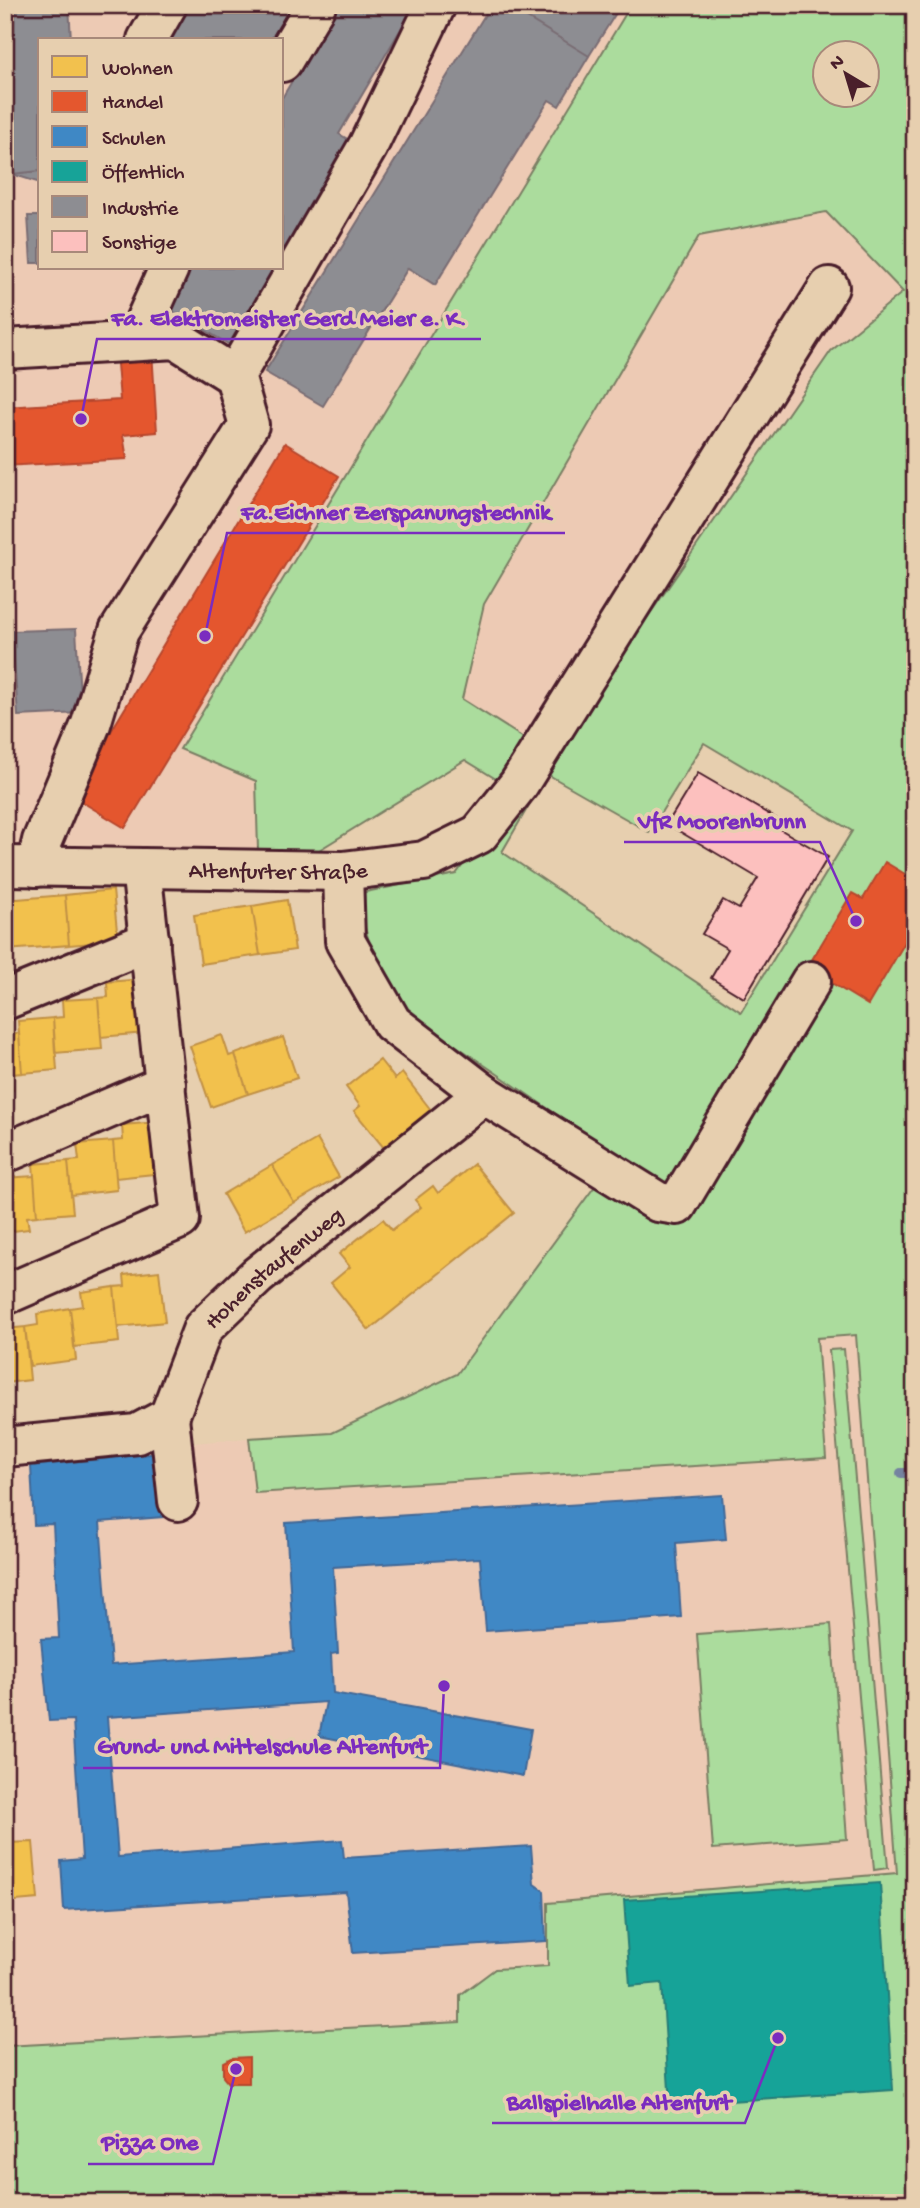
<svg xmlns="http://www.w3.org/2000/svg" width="920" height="2208" viewBox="0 0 920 2208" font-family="'Gochi Hand',sans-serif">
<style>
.built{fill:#edcab4;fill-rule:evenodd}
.green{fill:#abdc9d;stroke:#7a7e64;stroke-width:2;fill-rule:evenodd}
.homes{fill:#f2c14e;stroke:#c09044;stroke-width:2}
.shops{fill:#e4572e;stroke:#b6462d;stroke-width:2}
.schools{fill:#3f88c5;stroke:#426897;stroke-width:2}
.public{fill:#17a398;stroke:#267b77;stroke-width:2}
.industry{fill:#8d8d92;stroke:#796c73;stroke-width:2}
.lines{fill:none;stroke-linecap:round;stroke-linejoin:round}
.stream{stroke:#7483a0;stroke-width:10}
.building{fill:#fcc0be;stroke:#4a1f2b;stroke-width:2}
.minor-casing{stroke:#4a1f2b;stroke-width:44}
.minor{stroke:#e7cfaf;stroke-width:38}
.labels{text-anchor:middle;stroke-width:7;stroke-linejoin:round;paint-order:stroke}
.street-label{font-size:23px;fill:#4a1f2b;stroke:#e7cfaf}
.leader{fill:none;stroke:#7b2cbf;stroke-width:2.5}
.callout-dot{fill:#7b2cbf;stroke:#e7cfaf;stroke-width:2.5}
.callout-label{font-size:24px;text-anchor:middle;font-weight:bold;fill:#7b2cbf;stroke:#e7cfaf;stroke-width:7;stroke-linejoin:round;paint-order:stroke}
</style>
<rect width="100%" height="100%" fill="#e7cfaf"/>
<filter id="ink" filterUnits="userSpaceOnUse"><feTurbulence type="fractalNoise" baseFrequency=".0143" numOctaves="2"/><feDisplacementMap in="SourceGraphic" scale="14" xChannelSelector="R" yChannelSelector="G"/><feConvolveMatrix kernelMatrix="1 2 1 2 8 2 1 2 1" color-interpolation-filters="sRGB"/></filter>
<g filter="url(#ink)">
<path class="built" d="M5 5H631L180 749 256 781 258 850 11 851 5 774V325L14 324 5 171ZM40 40H282V268H40Z
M826 212 904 292 831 351 552 756 462 699 484 604 699 236Z
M856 1335 897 1873 548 1903V1966L495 1969 460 2022 5 2046V1460L249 1438 255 1493 826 1458 817 1338Z"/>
<path class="green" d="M631 5H915V2203H5V2046L460 2022V1995L495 1969 548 1966V1903L897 1873 856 1335 817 1338 826 1458 255 1493 249 1438 332 1433 457 1374 617 1156 407 1012 376 965 355 894 456 874 517 792 465 760 319 850H258L256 781 180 749ZM825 52H867V94H825ZM826 212 903 292 831 351 552 756 462 699 484 604 699 236ZM704 743 852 831 741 1012 502 852 547 774 649 832Z
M844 1349 888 1868 874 1870 829 1350Z
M831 1624 847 1839 713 1849 697 1634Z"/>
<path class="homes" d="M113 890 118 941 69 945 65 895Z
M65 895 69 945 7 950 5 900Z
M287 900 295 950 260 955 252 906Z
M252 906 260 955 201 964 194 915Z
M143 979 145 1033 101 1037 98 998 108 997 107 982Z
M98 998 102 1049 55 1053 53 1018 63 1017 62 1000Z
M53 1018 57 1070 22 1073 18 1021Z
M19 1033 22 1073 12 1074 13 1090 5 1091V1034Z
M222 1035 229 1056 235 1054 248 1094 211 1107 190 1046Z
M283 1037 297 1078 248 1094 235 1054Z
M380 1060 395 1079 402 1073 431 1110 384 1148 354 1111 360 1106 346 1087Z
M158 1122 163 1173 116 1178 113 1141 123 1140 122 1125Z
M317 1139 339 1177 294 1203 272 1165Z
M113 1141 117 1190 71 1195 68 1161 79 1160 77 1144Z
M68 1161 73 1213 37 1216 33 1164Z
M474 1164 514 1213 369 1330 331 1283 350 1267 339 1254 383 1219 392 1230 421 1207 415 1200 433 1186 438 1193Z
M272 1165 294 1203 244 1232 223 1194Z
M34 1176 37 1216 27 1217 29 1229 5 1232V1178Z
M159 1271 165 1322 118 1327 114 1287 125 1286 124 1275Z
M114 1287 119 1342 74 1347 70 1308 83 1306 81 1292Z
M70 1308 76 1360 30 1366 25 1327 38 1325 37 1314Z
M25 1327 30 1380 5 1383V1329Z
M33 1842 38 1899 5 1902V1843Z"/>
<path class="shops" d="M152 350 157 432 123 435 127 459 5 466V407L120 400 116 352Z
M285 443 339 476 125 828 72 796Z
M885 862 915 880V934L911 932 868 1005 807 968 852 893 863 899Z
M249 2057V2083H228L223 2077V2062L231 2058Z"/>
<path class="schools" d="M160 1453 163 1517 100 1522 111 1665 294 1652 286 1523 722 1495 726 1539 676 1543 681 1617 486 1631 480 1558 333 1567 338 1653 331 1654 333 1693 531 1729 523 1776 319 1736 326 1702 107 1717 118 1857 342 1840 344 1858 531 1846 534 1884 544 1891 546 1941 353 1953 346 1892 64 1910 61 1861 82 1859 73 1720 49 1721 41 1639 59 1638 53 1524 34 1525 31 1466Z"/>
<path class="public" d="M880 1883 893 2090 670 2105 662 1983 630 1986 624 1900Z"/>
<path class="industry" d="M5 5H69L71 40H40V171L12 174 5 63Z
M189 5H302L281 40H168Z
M337 5H415L339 134 351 141 282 259V98Z
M491 5H506L589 56 559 106 549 100 435 285 408 268 323 406 265 372Z
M506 5H621L589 56Z
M40 171V183L12 174Z
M28 216H40V263H31Z
M182 268H276L230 345 161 304Z
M76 629 81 713 18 716 12 631Z"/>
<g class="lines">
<path class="stream" d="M901 1473H915"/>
</g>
<path class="building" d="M698 773 782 822 778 828 828 857 744 998 711 978 728 949 702 934 723 900 739 909 758 878 667 824Z"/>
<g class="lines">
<g class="minor-casing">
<g id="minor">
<path d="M147 40 167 5"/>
<path d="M282 62 316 5"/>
<path d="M136 341 169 268"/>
<path d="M5 349 176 339 235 376 368 146 436 5"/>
<path id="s1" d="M5 866 343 871 424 861 479 834 519 784 829 287"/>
<path d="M36 867 42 841 91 724 119 631 249 425 235 376"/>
<path d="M343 871 345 941 392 1023 484 1094 658 1202 677 1205 811 981"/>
<path d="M5 1000 150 941"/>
<path d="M5 1153 166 1084"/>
<path d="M5 1295 180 1219 141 868"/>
<path d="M169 1417 178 1501"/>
<path id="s2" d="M5 1447 137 1434 169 1417 203 1328 257 1276 484 1094"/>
</g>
</g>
<use href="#minor" class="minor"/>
</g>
</g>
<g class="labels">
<g class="street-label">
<text dy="8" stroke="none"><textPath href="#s1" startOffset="273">Altenfurter Straße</textPath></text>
<text dy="8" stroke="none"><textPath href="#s2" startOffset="357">Hohenstaufenweg</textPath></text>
</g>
</g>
<path class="leader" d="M81 419L97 339H481M205 636L227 533H565M856 921L820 842H624M444 1686L440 1768H83M778 2038L745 2123H492M236 2069L213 2164H88"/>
<g class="callout-dot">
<circle cx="81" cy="419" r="7"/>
<circle cx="205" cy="636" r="7"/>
<circle cx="856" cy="921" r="7"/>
<circle cx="444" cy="1686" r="7"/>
<circle cx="778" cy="2038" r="7"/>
<circle cx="236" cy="2069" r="7"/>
</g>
<g class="callout-label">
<text x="289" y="325">Fa. Elektromeister Gerd Meier e. K.</text>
<text x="396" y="519">Fa.Eichner Zerspanungstechnik</text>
<text x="722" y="828">VfR Moorenbrunn</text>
<text x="262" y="1753">Grund- und Mittelschule Altenfurt</text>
<text x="619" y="2109">Ballspielhalle Altenfurt</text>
<text x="150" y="2149">Pizza One</text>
</g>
<rect width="920" height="2208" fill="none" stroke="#e7cfaf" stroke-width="28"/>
<rect x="14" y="14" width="892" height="2180" fill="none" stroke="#4a1f2b" stroke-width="2.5" filter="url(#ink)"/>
<rect x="38" y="38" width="245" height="231" fill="#e7cfaf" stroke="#a8897a" stroke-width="2"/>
<rect x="52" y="56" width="35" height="21" fill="#f2c14e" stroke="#a8897a" stroke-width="2"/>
<text x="102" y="74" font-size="21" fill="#4a1f2b">Wohnen</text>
<rect x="52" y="91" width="35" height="21" fill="#e4572e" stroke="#a8897a" stroke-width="2"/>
<text x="102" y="108" font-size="21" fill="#4a1f2b">Handel</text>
<rect x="52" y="126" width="35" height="21" fill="#3f88c5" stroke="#a8897a" stroke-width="2"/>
<text x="102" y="144" font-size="21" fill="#4a1f2b">Schulen</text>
<rect x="52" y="161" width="35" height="21" fill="#17a398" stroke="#a8897a" stroke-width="2"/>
<text x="102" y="178" font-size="21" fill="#4a1f2b">Öffentlich</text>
<rect x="52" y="196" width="35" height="21" fill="#8d8d92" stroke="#a8897a" stroke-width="2"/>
<text x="102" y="214" font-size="21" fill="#4a1f2b">Industrie</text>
<rect x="52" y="231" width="35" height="21" fill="#fcc0be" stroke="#a8897a" stroke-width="2"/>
<text x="102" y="248" font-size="21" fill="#4a1f2b">Sonstige</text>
<g transform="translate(846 74) rotate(322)"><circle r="33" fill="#e7cfaf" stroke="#a8897a" stroke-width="2"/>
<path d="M0-5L12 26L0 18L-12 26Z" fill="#4a1f2b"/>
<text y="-10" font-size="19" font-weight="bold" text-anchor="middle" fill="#4a1f2b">N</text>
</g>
</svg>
